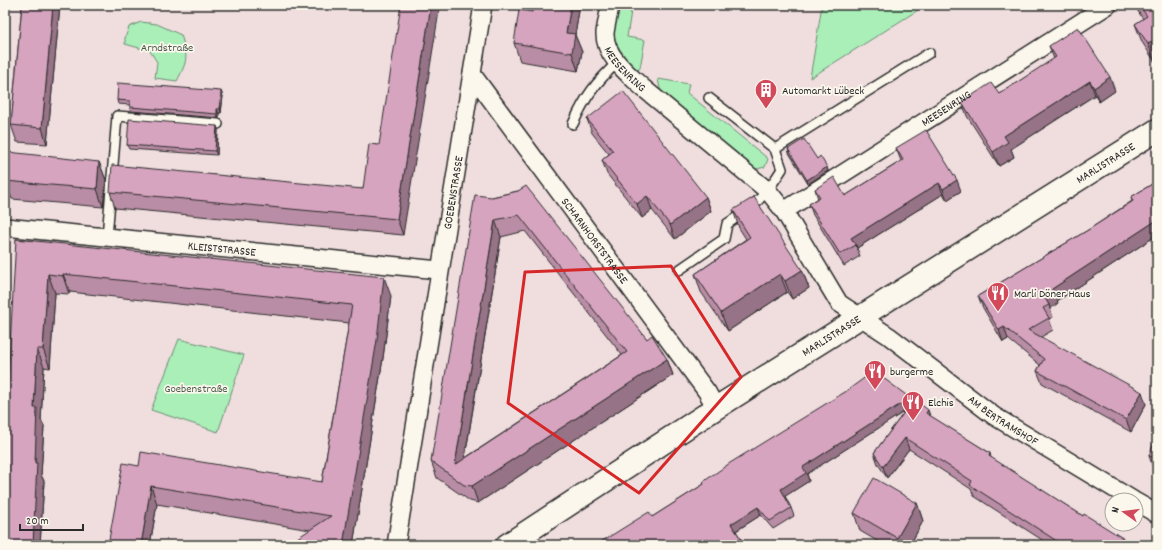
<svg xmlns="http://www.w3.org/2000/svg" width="1162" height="550" viewBox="0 0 1162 550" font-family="Dekko,sans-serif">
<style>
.green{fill:#aaeeb8;stroke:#6a8c72}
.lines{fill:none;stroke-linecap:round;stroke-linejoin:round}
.lane-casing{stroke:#2b2b2b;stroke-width:12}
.street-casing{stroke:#2b2b2b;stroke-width:20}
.secondary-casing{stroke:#2b2b2b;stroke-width:25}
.lane{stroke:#fbf7ec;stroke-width:9}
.street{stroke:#fbf7ec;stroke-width:17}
.secondary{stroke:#fbf7ec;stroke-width:22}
.wall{fill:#b98da5;stroke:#2b2b2b;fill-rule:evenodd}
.shaded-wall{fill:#967386;stroke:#2b2b2b}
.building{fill:#d7a4c0;stroke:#2b2b2b;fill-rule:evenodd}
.marked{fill:none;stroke:#d62828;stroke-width:3;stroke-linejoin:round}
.labels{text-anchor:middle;stroke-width:3.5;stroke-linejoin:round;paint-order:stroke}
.park-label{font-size:12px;fill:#4b5c4e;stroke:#fbf7ec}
.street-label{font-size:12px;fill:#2b2b2b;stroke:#fbf7ec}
.poi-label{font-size:12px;fill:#2b2b2b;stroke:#fbf7ec;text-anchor:start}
</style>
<rect width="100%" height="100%" fill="#f0dedf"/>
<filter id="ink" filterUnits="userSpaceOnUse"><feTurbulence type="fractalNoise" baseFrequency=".025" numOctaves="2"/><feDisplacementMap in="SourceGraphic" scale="8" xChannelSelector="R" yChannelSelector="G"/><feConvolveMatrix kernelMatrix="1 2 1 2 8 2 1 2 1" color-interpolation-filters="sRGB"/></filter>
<g filter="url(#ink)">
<path class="green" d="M617 5H632L627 37 645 40 640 68 638 70C632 69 630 65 627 60 610 37 613 33 617 5Z
M822 5H926L810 78Z
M141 22 157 24 181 35C188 57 188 60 177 81L155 78 157 62 150 51 125 44V38L129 27Z
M658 79 689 84 687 93 766 157 768 159 765 167 757 169 752 167 661 93Z
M179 339 244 355 218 432 151 410Z"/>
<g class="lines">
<g class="lane-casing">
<path id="lane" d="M573 124C585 97 596 82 618 62
M775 149 929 53
M107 237 117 116 218 124
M679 270 724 239 727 224C755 205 764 198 782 169L775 149 709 98"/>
</g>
<g class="street-casing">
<g id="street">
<path id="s1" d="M610 5C609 14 606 24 605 33 604 55 628 74 642 87L768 191 784 211 839 303 889 336 994 416 1133 500"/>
<path id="s2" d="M472 74 707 392 716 408"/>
<path id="s3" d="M784 211 1108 5"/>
<path id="s4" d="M5 227 439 270"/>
<path d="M1136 502 1157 514"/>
<path id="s5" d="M396 545 483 5"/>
</g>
</g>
<g class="secondary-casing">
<g id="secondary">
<path id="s6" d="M507 545 716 408 1157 130"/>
</g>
</g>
<use href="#lane" class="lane"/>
<use href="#street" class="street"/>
<use href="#secondary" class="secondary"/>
</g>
<path class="wall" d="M22 5H60L47 144 17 142 11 125Z
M533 5H580L575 35 582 52 578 71 520 61 514 43 532 12Z
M1134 5H1157L1155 62 1142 42 1135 24 1143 19Z
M1049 46 1115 91 1099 102 1095 95 1011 149 1014 157 999 166 967 116 962 102 999 94 1054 59Z
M223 96 221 113H219V118L131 111 130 107V105L118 104 117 100Z
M587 119 706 197 711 211 675 239 652 210 642 218 607 174 602 160 609 154 592 133Z
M217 126 218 130 217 155 129 149 127 145Z
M379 145 403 235 115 208 110 192 363 189Z
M896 148 961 191 947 200 943 194 857 248 860 256 844 266 813 215 809 204 818 199 815 189 845 196 901 161Z
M788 149 817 159 827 167 828 171 808 184 789 153Z
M99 162 106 180 103 207 12 199 5 181Z
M1157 181V235L1057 301 1058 303 1050 309 1053 317 1049 319 1053 330 1041 337 1146 404 1131 432 1042 383 1037 371 1040 365 1008 339 1003 342 983 308 978 296 1088 230 1132 201 1131 197Z
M518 191 647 339 667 359 673 375 478 503 470 501 437 478 431 461 492 197ZM525 231 622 355 465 458 501 237Z
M733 210 802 270 809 288 792 299 787 292 728 331 701 292 695 274 746 239 739 228Z
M16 239 391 296 383 358 353 545 310 530 157 504 150 545H108L139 466 322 482 349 323 70 292 69 294 55 293 50 368 44 367 41 420 44 426 41 475 44 481 40 545Z
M912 402 930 416 990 453 991 458 1083 516 1129 542 1130 545H1050L974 496 971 489 909 449 887 478 878 464 874 453 905 411 807 474 809 481 785 496 791 508 794 516 773 529 761 515 736 531 745 545H596L652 517 704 484 703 482Z
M1157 435V468L1153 467 1149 456Z
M917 503 923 521 910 545H884L860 531 854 513Z"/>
<path class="shaded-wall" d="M53 5H60L47 144 42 128Z
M431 5H440L403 235 397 219Z
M571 5H580L575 35 582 52 578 71 572 53 566 33Z
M1157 39V61L1155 62 1148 44Z
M1110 77 1115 91 1099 102 1094 88Z
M1090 81 1095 95 1011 149 1014 157 999 166 993 152 1004 136Z
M221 91 223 96 221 113 220 109Z
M217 109 219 113V118L217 114Z
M217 126 218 130 217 155 215 151Z
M99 162 106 180 103 207 97 189Z
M827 167 828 171 808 184 807 180Z
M957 180 961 191 947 200 943 189Z
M939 183 943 194 857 248 856 245 851 238Z
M647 196 652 210 642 218 637 204Z
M706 197 711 211 675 239 670 225Z
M495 220 501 237 461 481 455 465Z
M1157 220V235L1057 301 1058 303 1050 309 1049 305 1045 298 1052 289Z
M802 270 809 288 792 299 785 281Z
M48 274 55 293 50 368 43 349Z
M63 274 70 292 69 294 63 276Z
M780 274 787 292 728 331 721 313Z
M384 277 391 296 383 358 353 545H343Z
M1004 327 1008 339 1003 342 999 330Z
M37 349 44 367 41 420 44 426 41 475 44 481 40 545H33L35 463 34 408Z
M667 359 673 375 478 503 472 486Z
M1142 392 1146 404 1131 432 1126 420Z
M910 398 913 406 807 474 809 481 784 497 781 489 803 467Z
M928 410 932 421 926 413Z
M905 438 909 449 887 478 883 467Z
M151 486 157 504 150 545H141Z
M917 503 923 521 910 545H899L897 538Z
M758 507 761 515 734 532 731 524Z"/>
<path class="building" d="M22 5H53L42 128 11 125Z
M401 5H431L397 219 110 192 112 165 363 189 369 144 379 145Z
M533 5H571L566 33 575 34 572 53 514 43 519 10 532 12Z
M1139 5H1157V39L1148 44 1135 24 1147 16Z
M1078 27 1110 77 1094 88 1090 81 1004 136 1008 142 993 152 962 102 991 83 999 94 1056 57 1049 46Z
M118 83 221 91 220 109H217V114L130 107V101L117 100Z
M623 91 706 197 670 225 647 196 637 204 602 160 613 151 587 119Z
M129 119 217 126 215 151 127 145Z
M926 130 957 180 943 189 939 183 851 238 856 245 840 254 809 204 820 197 815 189 834 177 845 196 903 160 896 148Z
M804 139 817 159 820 156 827 167 807 180 788 149Z
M8 152 99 162 97 189 5 181Z
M1157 181V220L1052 289 1053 292 1045 298 1049 305 1043 308 1049 318 1028 330 1142 392 1126 420 1037 371 1044 359 1004 327 999 330 978 296 1088 230 1133 201 1131 197Z
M526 186 647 339 652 335 667 359 472 486 464 485 431 461 475 195 492 197 518 191ZM519 215 627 352 455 465 495 220Z
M754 197 802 270 785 281 780 274 721 313 695 274 750 237 733 210Z
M16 239 384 277 377 340 343 545H289L288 544 331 516 151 486 141 545H108L123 463 139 466 141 452 322 482 352 305 63 274V276L48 274 43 349H37L34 408H37L35 463H37L33 545H5V435Z
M874 371 910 398 803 467 806 473 781 489 791 508 770 521 758 507 731 524 745 545H669L666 541 659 545H596L649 512 652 517 704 484 703 482 730 463 845 392Z
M914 399 928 410 926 413 990 453 989 456 1083 516 1084 514 1129 542 1127 545H1072L1066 542 1064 545H1063L970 485 972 481 905 438 883 467 874 453Z
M1157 435V458L1149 456Z
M874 478 917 503 897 538 854 513Z"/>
</g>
<path class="marked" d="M671 266 741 377 639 493 508 403 525 272Z"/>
<defs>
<g id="building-pin" transform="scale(1.15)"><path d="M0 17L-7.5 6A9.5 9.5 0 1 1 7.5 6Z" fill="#d1495b" stroke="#fbf7ec"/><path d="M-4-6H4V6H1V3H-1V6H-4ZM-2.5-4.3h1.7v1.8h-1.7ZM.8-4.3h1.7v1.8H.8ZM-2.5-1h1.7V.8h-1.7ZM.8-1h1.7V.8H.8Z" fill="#fff"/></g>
<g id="restaurant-pin" transform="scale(1.15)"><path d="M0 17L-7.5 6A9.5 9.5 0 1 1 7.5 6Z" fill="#d1495b" stroke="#fbf7ec"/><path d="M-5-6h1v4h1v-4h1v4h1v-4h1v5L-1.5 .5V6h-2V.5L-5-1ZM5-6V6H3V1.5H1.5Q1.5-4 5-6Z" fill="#fff"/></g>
</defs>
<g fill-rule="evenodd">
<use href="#building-pin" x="766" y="90"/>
<use href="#restaurant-pin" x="998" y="293"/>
<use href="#restaurant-pin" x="875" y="371"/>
<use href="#restaurant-pin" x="913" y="402"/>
</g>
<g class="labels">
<g class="park-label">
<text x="167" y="51">Arndstraße</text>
<text x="196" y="392">Goebenstraße</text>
</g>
<g class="street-label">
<text dy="4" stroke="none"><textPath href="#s1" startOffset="71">MEESENRING</textPath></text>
<text dy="4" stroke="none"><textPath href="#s3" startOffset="192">MEESENRING</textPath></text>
<text dy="4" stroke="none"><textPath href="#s6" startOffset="710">MARLISTRASSE</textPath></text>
<text dy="4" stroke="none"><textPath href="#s5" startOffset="357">GOEBENSTRASSE</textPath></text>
<text dy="4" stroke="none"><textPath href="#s2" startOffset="207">SCHARNHORSTSTRASSE</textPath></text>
<text dy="4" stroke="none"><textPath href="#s4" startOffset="218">KLEISTSTRASSE</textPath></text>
<text dy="4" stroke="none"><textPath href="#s6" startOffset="386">MARLISTRASSE</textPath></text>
<text dy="4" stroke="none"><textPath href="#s1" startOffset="594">AM BERTRAMSHOF</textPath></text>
</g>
<g class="poi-label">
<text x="782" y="94">Automarkt Lübeck</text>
<text x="1014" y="297">Marli Döner Haus</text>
<text x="890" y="375">burgerme</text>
<text x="928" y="406">Elchis</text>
</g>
</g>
<rect width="1162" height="550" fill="none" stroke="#fbf7ec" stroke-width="20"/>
<rect x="10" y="10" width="1142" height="530" fill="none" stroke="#2b2b2b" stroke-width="1.5" filter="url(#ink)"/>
<g transform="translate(1124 512) rotate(284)"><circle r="19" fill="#fbf7ec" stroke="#a8a59f"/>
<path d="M0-3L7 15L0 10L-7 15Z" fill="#d1495b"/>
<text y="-6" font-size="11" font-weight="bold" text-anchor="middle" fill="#2b2b2b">N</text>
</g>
<path d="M20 524v6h63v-6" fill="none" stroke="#2b2b2b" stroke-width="2"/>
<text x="26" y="524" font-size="12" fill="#2b2b2b" stroke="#fbf7ec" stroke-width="3" paint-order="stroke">20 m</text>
</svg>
